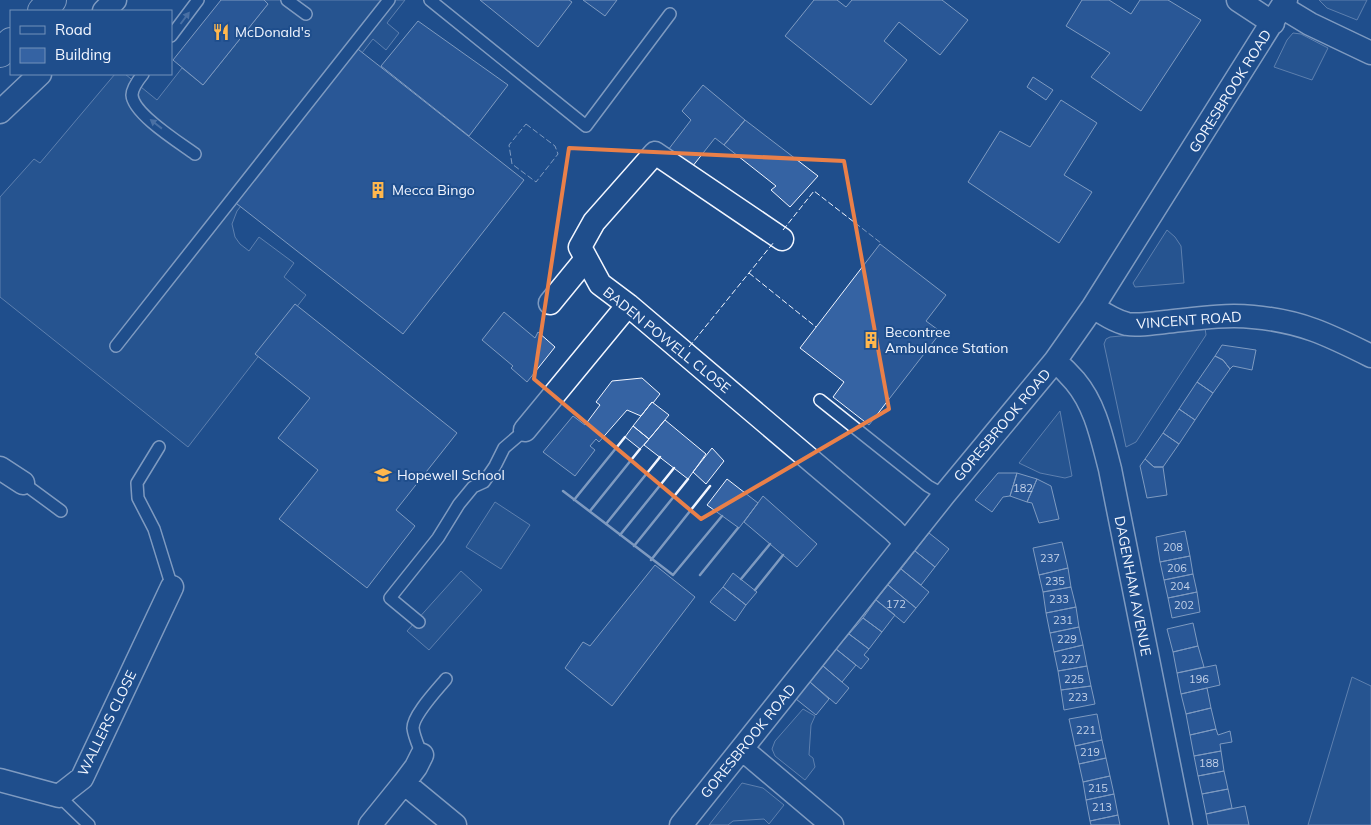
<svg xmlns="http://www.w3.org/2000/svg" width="1371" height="825" viewBox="0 0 1371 825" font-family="Mulish,sans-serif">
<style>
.built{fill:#305b95;stroke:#a8bbd7}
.building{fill:#3563a3;stroke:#f2f6ff}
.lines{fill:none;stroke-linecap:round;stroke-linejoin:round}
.lane-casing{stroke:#f2f6ff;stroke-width:14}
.street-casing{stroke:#f2f6ff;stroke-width:25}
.highway-casing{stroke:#f2f6ff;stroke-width:30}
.lane{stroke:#1f4e8c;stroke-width:11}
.street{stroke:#1f4e8c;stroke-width:22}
.highway{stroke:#1f4e8c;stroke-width:28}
.fence{stroke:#f2f6ff;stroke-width:1;stroke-dasharray:6 2.5;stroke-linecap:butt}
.wall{stroke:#f2f6ff;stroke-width:2.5}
.oneway{fill:#7e9ac0}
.marked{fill:none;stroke:#ea8049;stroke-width:4;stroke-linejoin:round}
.labels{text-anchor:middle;stroke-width:4;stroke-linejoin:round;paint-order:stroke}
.number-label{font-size:11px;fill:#c3d1e8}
.poi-label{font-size:14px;fill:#f2f6ff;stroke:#1f4e8c;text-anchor:start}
.street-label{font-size:14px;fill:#f2f6ff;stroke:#1f4e8c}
</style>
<rect width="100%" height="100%" fill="#1f4e8c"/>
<path class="built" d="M264 0H405L387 23 399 33 386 50 373 39 237 211 232 224 235 237 240 244 249 251 259 237 294 263 284 277 306 295 188 447 0 297V197L34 159 40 163 115 74H125L157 100 182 68 203 85 268 4Z
M1319 0H1367L1357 20 1327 8Z
M1293 33 1301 34 1328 48 1312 80 1274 67 1287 40Z
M1167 230 1175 237 1181 246 1184 283 1135 287 1133 283 1137 277Z
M1205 328 1206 335 1136 442 1126 447 1104 344 1106 339 1110 337Z
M1060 411 1072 476 1065 478 1040 473 1019 463Z
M495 502 530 525 501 569 466 547Z
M461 571 482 590 429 650 407 631Z
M1352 677 1371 686V825H1308Z
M803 709 815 716 811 725 809 755 813 758 815 767 805 780 775 756 772 749 775 741Z
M742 783 763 788 784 805 769 824 764 819 733 821 728 825H709Z"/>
<path class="building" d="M221 0H264L268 4 203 85 173 60Z
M480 0H569L572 2 538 47Z
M583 0H617L605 16Z
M814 0H837L846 7 852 0H942L968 20 940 55 899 22 884 41 907 60 871 105 785 36Z
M1082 0H1109L1131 14 1140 0H1168L1201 20 1141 111 1091 77 1110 53 1066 26Z
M418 21 508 85 469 136 381 66Z
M354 46 524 180 403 334 232 200Z
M1033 77 1053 90 1046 100 1027 87Z
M703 85 745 120 724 145 715 138 692 167 668 150 691 120 682 111Z
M1061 100 1097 123 1064 175 1092 192 1059 243 968 182 1000 131 1030 147Z
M745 120 818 176 790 207 771 190 776 186 724 145Z
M880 244 946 295 926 321 941 332 869 425 833 397 844 382 800 348Z
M295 304 457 433 396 510 415 526 367 588 279 519 318 470 278 438 310 398 255 354Z
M504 312 535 338 538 332 555 347 527 382 511 368 513 366 482 340Z
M1222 345 1256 350 1252 370 1233 366 1230 369 1223 360 1215 356Z
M1215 356 1223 360 1230 369 1213 393 1197 382Z
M642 378 660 394 653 403 652 402 641 416 627 410 599 442 596 439 590 446 595 450 575 476 543 452 573 416 585 425 600 405 596 402 612 381Z
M1197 382 1213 393 1195 420 1179 409Z
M652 402 669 415 649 439 633 426Z
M1179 409 1195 420 1179 444 1163 433Z
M665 420 706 454 688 479 644 445Z
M633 426 649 439 640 449 625 437Z
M1163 433 1179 444 1163 467H1154L1145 459Z
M712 448 724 461 706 484 693 472Z
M1145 459 1154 467H1163L1167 495 1147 498 1140 466Z
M998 473H1017L1010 496 1003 497 992 512 975 500Z
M1017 473 1037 479 1027 502 1010 496Z
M727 479 758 503 739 528 707 505Z
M1037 479 1051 486 1059 519 1039 523 1032 503 1027 502Z
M763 496 817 544 797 567 744 522Z
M1185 531 1190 556 1160 562 1156 537Z
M929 533 949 549 935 567 915 551Z
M1062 542 1068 568 1039 575 1033 548Z
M915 551 935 567 921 585 901 569Z
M1190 556 1193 574 1164 580 1160 562Z
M655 565 695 597 612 706 565 668 583 642 590 646Z
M1068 568 1071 587 1043 592 1039 575Z
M901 569 929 592 916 608 888 585Z
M733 573 757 592 746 605 723 587Z
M1193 574 1197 592 1168 598 1164 580Z
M888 585 916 608 904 623 876 600Z
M723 587 746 605 735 621 710 602Z
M1071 587 1076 607 1046 613 1043 592Z
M1197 592 1200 612 1172 618 1168 598Z
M876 600 895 615 882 632 863 618Z
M1076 607 1079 627 1050 633 1046 613Z
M863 618 882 632 869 649 849 634Z
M1193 623 1198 646 1173 652 1167 629Z
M1079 627 1083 645 1054 652 1050 633Z
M849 634 869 649 864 655 869 659 861 669 836 649Z
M1083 645 1087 666 1058 671 1054 652Z
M1198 646 1204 667 1177 673 1173 652Z
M836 649 856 665 842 682 823 666Z
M1216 665 1220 685 1181 694 1177 673Z
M823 666 849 688 836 704 810 682Z
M1087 666 1091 686 1061 690 1058 671Z
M810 682 829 699 816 715 796 699Z
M1091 686 1095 704 1064 710 1061 690Z
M1207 688 1211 708 1186 714 1181 694Z
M1211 708 1216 729 1190 735 1186 714Z
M1097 714 1102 740 1075 746 1069 719Z
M1216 729 1218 735 1230 731 1232 742 1220 744 1221 751 1194 756 1190 735Z
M1102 740 1106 758 1079 764 1075 746Z
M1221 751 1224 771 1198 776 1194 756Z
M1106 758 1110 776 1083 782 1079 764Z
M1224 771 1228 789 1202 794 1198 776Z
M1110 776 1114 794 1086 800 1083 782Z
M1228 789 1232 808 1206 814 1202 794Z
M1114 794 1118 815 1090 821 1086 800Z
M1245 806 1249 825H1208L1206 814Z
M1118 815 1120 825H1091L1090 821Z"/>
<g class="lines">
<g class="lane-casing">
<path id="lane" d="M287 0 306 14
M430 0 586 126 670 14
M171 36 198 0
M143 74C139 79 132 88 132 95 133 114 180 143 195 154
M116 346 389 0
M820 400 928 486 944 495
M159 447 137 483 138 498 154 529 172 587
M23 483 61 511
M419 622 390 598 438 538 459 504 473 487 484 482 495 466 504 448 525 430
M422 755C419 747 414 737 413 728 413 715 437 690 446 679
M59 796 89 825"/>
</g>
<g class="street-casing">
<path id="street" d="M1238 0 1273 23
M1282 7 1310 24 1371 53
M104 11 115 0
M0 112 40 74
M782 239 655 153 594 222 580 247 600 284 628 305 893 530 906 543
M550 303 586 259
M1093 307C1104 314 1115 321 1127 324 1139 326 1153 323 1165 322 1194 319 1224 314 1253 317 1301 321 1329 335 1371 356
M1055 361C1062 367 1069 374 1075 381 1096 406 1102 439 1110 469L1181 825
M525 430 628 305
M0 468 23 483
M742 749 832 825
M0 780 59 796 82 778 172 587
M404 783 416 767 422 755
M370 825 404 783 455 825
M681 825 944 495 1055 361 1093 307 1286 0"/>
</g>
<g class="highway-casing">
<path id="highway" d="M42 11 52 0
M0 53 11 42"/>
</g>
<use href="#lane" class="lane"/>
<use href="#street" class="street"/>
<use href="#highway" class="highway"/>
<path class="fence" d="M526 124 555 146 558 154 536 182 512 164 509 145Z
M783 230 814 191 881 243
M749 273 816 327
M689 347 774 242
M834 465 862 488"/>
<path class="wall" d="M563 491 673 575 722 516
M574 500 625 437
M590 511 640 449
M606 524 660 457
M620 535 674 468
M634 546 688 479
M651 560 710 486
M700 575 738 528
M741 579 770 544
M755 590 783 555"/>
</g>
<defs><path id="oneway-solid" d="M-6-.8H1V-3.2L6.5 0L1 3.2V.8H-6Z" transform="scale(1.25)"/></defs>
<g class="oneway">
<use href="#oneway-solid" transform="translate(185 18) rotate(-53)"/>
<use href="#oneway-solid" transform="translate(156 124) rotate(-142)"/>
</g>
<path d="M0 0H1371V825H0ZM569 148 844 161 889 409 701 519 534 379Z" fill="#1f4e8c" fill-opacity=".55" fill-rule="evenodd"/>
<path class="marked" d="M569 148 844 161 889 409 701 519 534 379Z"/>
<defs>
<g id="restaurant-bare" transform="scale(1.35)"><path d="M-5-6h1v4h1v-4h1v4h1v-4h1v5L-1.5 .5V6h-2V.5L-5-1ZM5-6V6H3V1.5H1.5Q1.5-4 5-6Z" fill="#ffb74d" stroke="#1f4e8c" stroke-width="2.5" paint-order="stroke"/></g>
<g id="building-bare" transform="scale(1.35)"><path d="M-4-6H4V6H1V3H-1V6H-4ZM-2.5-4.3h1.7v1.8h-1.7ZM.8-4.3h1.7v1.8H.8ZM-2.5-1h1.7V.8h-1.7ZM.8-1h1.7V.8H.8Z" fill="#ffb74d" stroke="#1f4e8c" stroke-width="2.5" paint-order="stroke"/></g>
<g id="school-bare" transform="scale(1.35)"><path d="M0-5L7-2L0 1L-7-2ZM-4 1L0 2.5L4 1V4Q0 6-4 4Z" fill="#ffb74d" stroke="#1f4e8c" stroke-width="2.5" paint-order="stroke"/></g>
</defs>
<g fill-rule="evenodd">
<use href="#restaurant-bare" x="221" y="32"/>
<use href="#building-bare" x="378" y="190"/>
<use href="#building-bare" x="871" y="340"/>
<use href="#school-bare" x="383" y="475"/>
</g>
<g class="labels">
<g class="number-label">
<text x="1023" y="492">182</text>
<text x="1173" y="551">208</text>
<text x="1050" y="562">237</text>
<text x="1177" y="572">206</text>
<text x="1055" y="585">235</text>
<text x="1180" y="590">204</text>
<text x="1059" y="603">233</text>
<text x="896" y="608">172</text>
<text x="1184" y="609">202</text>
<text x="1063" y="624">231</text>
<text x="1067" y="643">229</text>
<text x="1071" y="663">227</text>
<text x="1074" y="683">225</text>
<text x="1199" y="683">196</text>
<text x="1078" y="701">223</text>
<text x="1086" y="734">221</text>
<text x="1090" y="756">219</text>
<text x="1209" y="767">188</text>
<text x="1098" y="792">215</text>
<text x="1102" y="811">213</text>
</g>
<g class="poi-label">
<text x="235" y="37">McDonald's</text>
<text x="392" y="195">Mecca Bingo</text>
<text x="885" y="337">Becontree<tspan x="885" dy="16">Ambulance Station</tspan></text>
<text x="397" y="480">Hopewell School</text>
</g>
<g class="street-label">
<text transform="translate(1230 91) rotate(-58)" y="5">GORESBROOK ROAD</text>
<text transform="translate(1189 320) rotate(-4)" y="5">VINCENT ROAD</text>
<text transform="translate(667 340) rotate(39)" y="5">BADEN POWELL CLOSE</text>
<text transform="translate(1002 425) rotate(-50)" y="5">GORESBROOK ROAD</text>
<text transform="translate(1133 586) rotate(79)" y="5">DAGENHAM AVENUE</text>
<text transform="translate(107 723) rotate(-64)" y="5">WALLERS CLOSE</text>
<text transform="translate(748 741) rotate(-51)" y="5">GORESBROOK ROAD</text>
</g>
</g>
<rect x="10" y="10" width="162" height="65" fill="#1f4e8c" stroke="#7391ba"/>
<rect x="20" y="26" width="25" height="8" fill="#1f4e8c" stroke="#7391ba"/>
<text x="55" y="35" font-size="15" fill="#f2f6ff">Road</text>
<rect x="20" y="48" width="25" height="15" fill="#3563a3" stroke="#7391ba"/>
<text x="55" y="60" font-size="15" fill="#f2f6ff">Building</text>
</svg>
